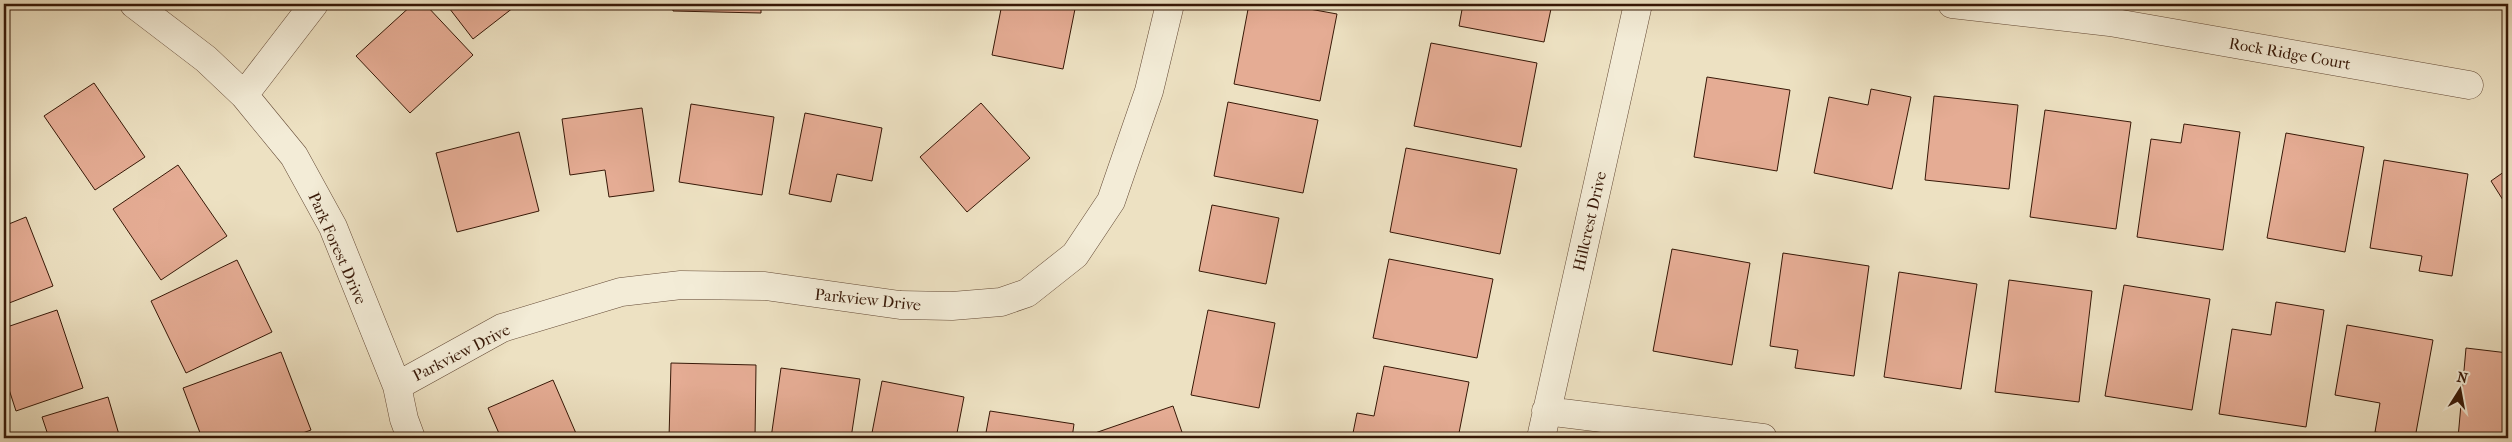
<svg xmlns="http://www.w3.org/2000/svg" width="2512" height="442" viewBox="0 0 2512 442" font-family="'IM FELL French Canon',serif">
<style>
.building{fill:#e5ac94;stroke:#371807}
.lines{fill:none;stroke-linecap:round;stroke-linejoin:round}
.minor-casing{stroke:#644a36;stroke-width:29}
.minor{stroke:#f3ecd7;stroke-width:28}
.labels{text-anchor:middle;stroke-width:4;stroke-linejoin:round;paint-order:stroke}
.street-label{font-size:16px;fill:#371807;stroke:#f3ecd7}
</style>
<rect width="100%" height="100%" fill="#ede1c2"/>
<filter id="stains"><feTurbulence type="fractalNoise" baseFrequency=".004" numOctaves="4"/><feColorMatrix values="0 0 0 0 .2 0 0 0 0 .09 0 0 0 0 .02 0 0 0 .5 -.17"/></filter>
<radialGradient id="worn" r=".72"><stop offset=".6" stop-color="#630" stop-opacity="0"/><stop offset="1" stop-color="#630" stop-opacity=".3"/></radialGradient>
<path class="building" d="M413 4H425L473 55 410 113 356 56Z
M446 4H518L473 39Z
M673 4H761V13L673 11Z
M1002 4H1076L1063 69 992 55Z
M1249 4H1282L1337 14 1320 101 1234 84Z
M1463 4H1552L1544 42 1459 26Z
M1431 43 1537 63 1521 147 1414 126Z
M1707 77 1790 90 1777 171 1694 157Z
M94 83 145 157 95 190 44 116Z
M1871 89 1911 97 1892 189 1814 173 1829 97 1868 105Z
M1934 96 2018 105 2009 189 1925 180Z
M1228 102 1318 120 1303 193 1214 176Z
M981 103 1030 158 967 212 920 157Z
M691 104 774 117 762 195 679 182Z
M642 108 654 191 609 197 605 170 570 175 562 119Z
M2045 110 2131 122 2116 229 2030 217Z
M805 113 882 128 872 181 837 174 831 202 789 194Z
M2184 124 2240 132 2223 250 2137 237 2151 139 2181 143Z
M519 132 539 211 457 232 436 153Z
M2286 133 2364 147 2345 252 2267 238Z
M1406 148 1517 169 1500 254 1390 232Z
M2384 160 2468 174 2452 276 2419 271 2422 256 2370 248Z
M178 165 227 236 161 280 113 209Z
M2508 169V208L2491 181Z
M1212 205 1279 218 1266 284 1199 271Z
M26 217 53 286 4 305V226Z
M1672 249 1750 263 1732 365 1653 351Z
M1783 253 1869 266 1854 376 1795 368 1798 350 1770 346Z
M1389 259 1493 279 1477 358 1373 338Z
M237 260 272 332 186 373 151 301Z
M1899 272 1977 284 1961 389 1884 377Z
M2009 280 2092 291 2079 402 1995 392Z
M2124 285 2210 299 2192 410 2105 396Z
M2276 302 2324 310 2306 427 2219 414 2232 329 2271 335Z
M57 310 83 388 16 411 4 374V328Z
M1208 310 1275 323 1259 408 1191 395Z
M2347 325 2433 340 2415 438 2375 432 2380 403 2335 395Z
M2466 348 2508 353V438H2458Z
M281 352 311 430 289 438H202L183 388Z
M671 363 756 365 755 438H669Z
M1384 366 1469 382 1458 438H1352L1357 413 1374 416Z
M781 368 860 379 851 438H771Z
M553 380 578 438H501L488 408Z
M882 381 964 397 956 438H871Z
M108 397 120 438H49L42 417Z
M1173 406 1184 438H1097L1095 433Z
M990 411 1074 424 1072 438H985Z"/>
<g class="lines">
<g class="minor-casing">
<path id="minor" d="M134 4 206 59 244 95 294 156 333 227 397 386 404 419 411 438
M1952 4 2110 22 2469 85
M244 95 314 4
M397 386 502 328 621 292 681 285 765 286 900 305 952 306 1001 302 1027 293 1075 255 1111 201 1149 91 1170 4
M1546 411 1763 438
M1541 438 1638 4"/>
</g>
<use href="#minor" class="minor"/>
</g>
<g class="labels">
<g class="street-label">
<text transform="translate(2290 53) rotate(10)" y="6">Rock Ridge Court</text>
<text transform="translate(1589 221) rotate(-77)" y="6">Hillcrest Drive</text>
<text transform="translate(338 248) rotate(66)" y="6">Park Forest Drive</text>
<text transform="translate(868 299) rotate(6)" y="6">Parkview Drive</text>
<text transform="translate(461 352) rotate(-27)" y="6">Parkview Drive</text>
</g>
</g>
<rect width="2512" height="442" fill="none" stroke="#ede1c2" stroke-width="20"/>
<rect x="5" y="5" width="2502" height="432" fill="none" stroke="#371807" stroke-width="2.5"/>
<rect x="10" y="10" width="2492" height="422" fill="none" stroke="#371807"/>
<g transform="translate(2460 390) rotate(11)" stroke="#f3ecd7" stroke-width="4" paint-order="stroke">
<path d="M0-4L9 19L0 12L-9 19Z" fill="#371807"/>
<text y="-8" font-size="14" font-weight="bold" text-anchor="middle" fill="#371807">N</text>
</g>
<rect width="100%" height="100%" filter="url(#stains)"/>
<rect width="100%" height="100%" fill="url(#worn)"/>
</svg>
